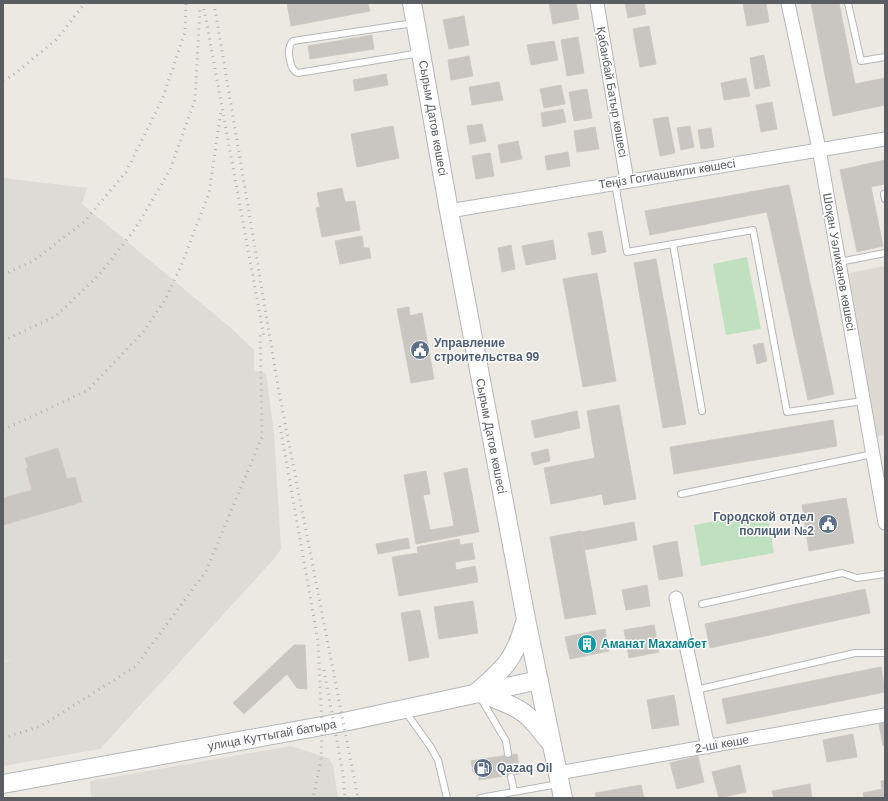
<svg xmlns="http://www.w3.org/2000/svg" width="888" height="801" viewBox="0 0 888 801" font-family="Arial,sans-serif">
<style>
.industrial{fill:#dddbd6}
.education{fill:#dedad2}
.green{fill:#c0e1bf}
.building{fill:#c9c5c0;stroke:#cfcac0}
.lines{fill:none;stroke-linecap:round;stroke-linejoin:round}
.service-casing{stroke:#b4b7bb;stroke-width:8}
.minor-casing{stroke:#b4b7bb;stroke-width:15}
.secondary-casing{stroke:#b3b6ba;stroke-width:20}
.service{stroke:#fff;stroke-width:6}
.minor{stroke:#fff;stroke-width:13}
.secondary{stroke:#fff;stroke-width:18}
.rail{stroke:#b0b1b1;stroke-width:3;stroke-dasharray:1 5;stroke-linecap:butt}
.labels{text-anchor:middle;stroke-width:3;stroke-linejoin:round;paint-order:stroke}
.street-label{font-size:12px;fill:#5a5d61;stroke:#fff}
.service-label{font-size:12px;font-weight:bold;fill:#4e5e75;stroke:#fff;text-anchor:start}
.culture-label{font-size:12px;font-weight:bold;fill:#0d838f;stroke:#fff;text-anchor:start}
</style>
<rect width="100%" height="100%" fill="#ebe9e1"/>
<path class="industrial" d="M3 178 87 188 82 204 232 329 254 350V371L266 373 274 433 281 549 274 559 100 749 3 766V662L14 659 3 661Z
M291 746 328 758 333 765 338 798H91L90 781Z"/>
<path class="education" d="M885 266V435L873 437 849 273Z"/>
<path class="green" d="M747 257 761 329 726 335 713 264Z
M767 512 774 553 701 566 694 525Z"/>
<path class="building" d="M287 3H368L370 11 291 26Z
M549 3H576L579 19 553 24Z
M625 3H644L646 14 628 18Z
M743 3H766L769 22 747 26Z
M811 3H839L855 84 885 78V105L833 116Z
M464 16 469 45 449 49 443 20Z
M649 26 656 64 640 67 633 29Z
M372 35 374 49 310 59 308 46Z
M578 37 584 73 567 76 561 40Z
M554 41 558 60 531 65 527 45Z
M764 55 770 86 755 89 750 58Z
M469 56 473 76 451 80 448 60Z
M386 74 388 85 355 91 353 80Z
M746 78 750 96 724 100 721 83Z
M499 82 503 100 472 105 469 87Z
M561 85 565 104 544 108 540 89Z
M587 89 592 118 574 121 569 92Z
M772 102 777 129 761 132 756 105Z
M563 109 566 122 543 127 541 113Z
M668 117 675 153 660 156 653 119Z
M482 124 486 141 470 144 467 126Z
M393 126 399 158 357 167 351 134Z
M690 126 694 147 681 150 677 128Z
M595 127 599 149 577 152 574 131Z
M711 128 714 147 701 149 698 130Z
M518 141 522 159 501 163 498 145Z
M568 152 570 166 547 170 545 156Z
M490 153 494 176 476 179 472 156Z
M885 160V184L871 187 883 246 857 252 840 170Z
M789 185 834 394 808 400 767 212 650 235 645 211Z
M342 188 345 202 355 201 360 230 322 237 316 208 320 207 317 193Z
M602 231 606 252 592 255 588 233Z
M362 236 364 248H369L371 258 340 264 335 241Z
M553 240 556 259 526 265 522 246Z
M511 245 515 269 502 272 498 248Z
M656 259 686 424 663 428 634 263Z
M597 273 616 381 583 387 563 279Z
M409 307 410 316 422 313 434 379 411 383 397 309Z
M763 343 767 361 757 364 753 345Z
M619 405 636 499 604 505 602 494 551 504 544 468 595 458 587 411Z
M577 411 580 428 535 438 531 421Z
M833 420 837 446 674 474 670 447Z
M58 448 67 479 75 477 82 502 3 525V498L32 490 26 469 28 467 25 458Z
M548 449 550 461 534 465 531 453Z
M467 468 479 532 416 544 404 475 426 471 430 494 423 495 430 530 454 526 444 473Z
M846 498 854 543 809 551 802 505Z
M634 522 637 540 584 550 581 532Z
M581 531 596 614 565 619 550 537Z
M408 538 410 548 378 554 376 544Z
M459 539 460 545 472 543 475 559 455 562 456 570 475 566 478 582 399 596 392 557 418 553 417 547Z
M677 541 683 576 659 580 653 546Z
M647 585 650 606 626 610 622 590Z
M865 589 870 613 710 648 705 624Z
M473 601 478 633 439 639 434 607Z
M420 610 429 657 409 661 401 613Z
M654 625 659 652 629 658 624 630Z
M605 629 609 651 570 659 565 637Z
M294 645H305L307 689 297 688 287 674 244 714 233 703Z
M881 667 885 692 727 724 722 699Z
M674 695 679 725 652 729 647 700Z
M885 723V745L883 746 879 724Z
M853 734 857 757 827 762 823 740Z
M517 754 520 774 491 778 488 758Z
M698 756 704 782 677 789 670 763Z
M488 758 491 778 479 780 478 772H473L471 761Z
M740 765 746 792 719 798 712 772Z
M885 780V798H864L863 793 882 789 881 781Z
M810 784 812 798H774L772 791Z
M641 785 644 798H596L595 793Z"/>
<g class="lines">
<g class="service-casing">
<path id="service" d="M848 3 861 61 885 57
M414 23 293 41C286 47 289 70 298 73L420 53
M615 183 627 252 753 230 787 412 863 401
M885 194H884L885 199
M673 244 702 411
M839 262 885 253
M681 494 873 454
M702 604 842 573 857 578 885 574
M696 690 855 653H885
M480 697 506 741 508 754
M405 711 430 746 438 760 447 798
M511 777 514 791
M480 798 558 784"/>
</g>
<g class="minor-casing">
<path id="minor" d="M597 3 627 181
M788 3 819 149 885 523
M449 211 885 139
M676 598 708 747
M558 773 885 715"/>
</g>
<g class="secondary-casing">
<path id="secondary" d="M412 3 449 211 526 619 563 798
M525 622C515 659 505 668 477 692 493 698 510 703 524 713 534 721 541 731 549 741
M3 784 344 722 539 680"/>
</g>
<use href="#service" class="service"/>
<use href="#minor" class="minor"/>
<use href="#secondary" class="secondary"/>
<path class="rail" d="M203 3 264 337
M214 3 279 392 358 798
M3 80 12 76 57 39 85 3
M3 275 33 261 84 222 126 172 162 100 185 32 186 3
M3 341 56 316 100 274 135 229 170 170 195 100 200 9
M280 426 318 641 322 726 321 760 313 798
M3 430 88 390 143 332 165 300 181 266 209 193 221 111
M324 670 343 774 345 798
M3 738 41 726 136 666 206 571 262 437 260 331"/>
</g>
<defs>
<g id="civic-disc" transform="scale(1)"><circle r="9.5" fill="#5c6f8a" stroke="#fff"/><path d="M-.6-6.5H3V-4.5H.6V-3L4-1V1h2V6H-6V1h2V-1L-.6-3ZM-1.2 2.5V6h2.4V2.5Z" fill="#fff"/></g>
<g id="building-disc" transform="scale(1)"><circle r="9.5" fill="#0f9aa8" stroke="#fff"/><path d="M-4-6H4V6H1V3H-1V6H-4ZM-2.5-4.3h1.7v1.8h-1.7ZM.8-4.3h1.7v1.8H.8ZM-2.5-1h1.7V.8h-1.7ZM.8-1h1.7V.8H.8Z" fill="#fff"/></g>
<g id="fuel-disc" transform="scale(1)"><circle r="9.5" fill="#5c6f8a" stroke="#fff"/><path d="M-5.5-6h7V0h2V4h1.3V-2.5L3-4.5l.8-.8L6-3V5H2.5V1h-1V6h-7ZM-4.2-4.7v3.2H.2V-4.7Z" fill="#fff"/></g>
</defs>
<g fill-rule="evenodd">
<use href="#civic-disc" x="420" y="350"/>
<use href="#civic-disc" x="828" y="524"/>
<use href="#building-disc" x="587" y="644"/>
<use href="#fuel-disc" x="483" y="768"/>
</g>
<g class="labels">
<g class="street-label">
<text transform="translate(612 92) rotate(80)" y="4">Қабанбай Батыр көшесі</text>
<text transform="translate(433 118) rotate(80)" y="4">Сырым Датов көшесі</text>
<text transform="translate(667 174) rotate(-9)" y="4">Теңіз Гогиашвили көшесі</text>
<text transform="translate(839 262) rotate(80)" y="4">Шоқан Уәлиханов көшесі</text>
<text transform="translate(491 436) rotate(79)" y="4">Сырым Датов көшесі</text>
<text transform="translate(272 735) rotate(-10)" y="4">улица Куттыгай батыра</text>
<text transform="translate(722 744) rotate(-10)" y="4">2-ші көше</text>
</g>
<g class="service-label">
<text x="434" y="347">Управление<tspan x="434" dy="14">строительства 99</tspan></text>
<text x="814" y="521" text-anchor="end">Городской отдел<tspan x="814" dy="14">полиции №2</tspan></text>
<text x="497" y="772">Qazaq Oil</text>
</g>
<g class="culture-label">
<text x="601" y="648">Аманат Махамбет</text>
</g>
</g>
<rect width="888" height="801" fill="none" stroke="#5a5d61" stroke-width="8"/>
</svg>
